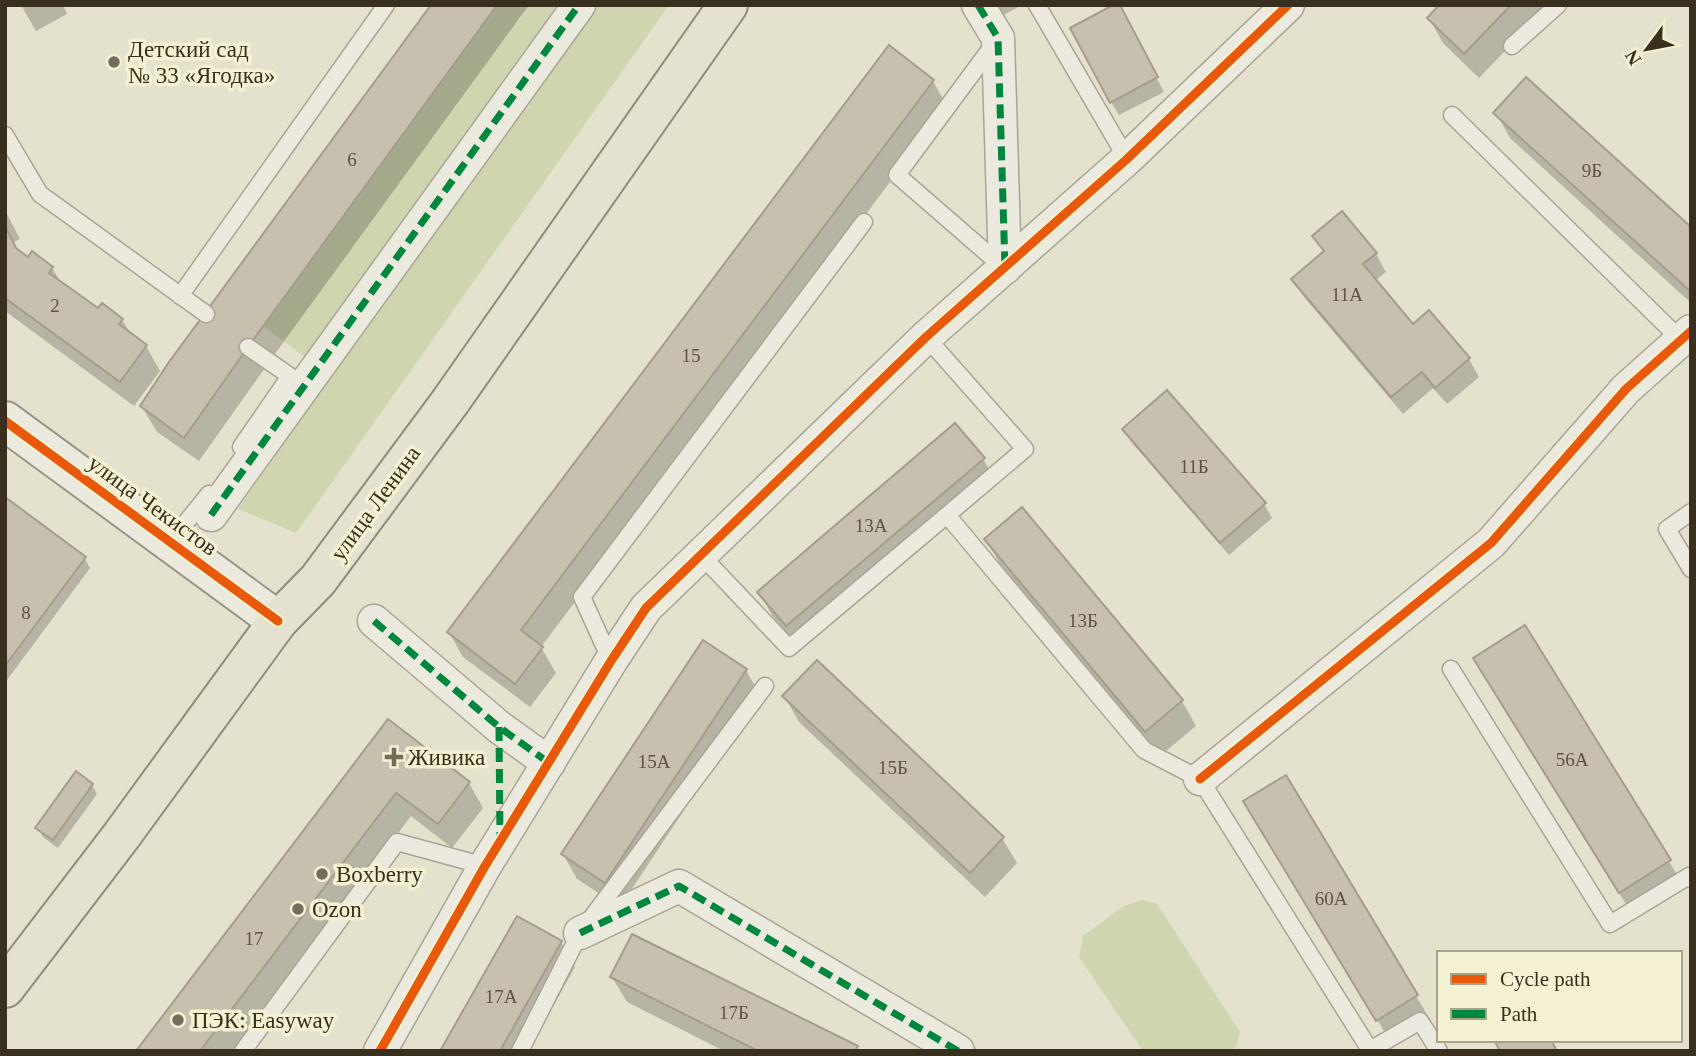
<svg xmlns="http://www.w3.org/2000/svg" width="1696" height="1056" viewBox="0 0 1696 1056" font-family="Georgia,serif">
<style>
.green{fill:#cfd5af}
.shadow{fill:#0003}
.building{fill:#c8c0ae;stroke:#a49d8c;stroke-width:2}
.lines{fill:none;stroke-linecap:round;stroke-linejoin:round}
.lane-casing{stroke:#a9a596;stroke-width:19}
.street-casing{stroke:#a9a596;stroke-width:35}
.secondary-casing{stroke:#999586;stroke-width:42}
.primary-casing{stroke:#8f8b7d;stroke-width:42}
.lane{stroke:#eceade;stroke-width:16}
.street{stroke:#eceade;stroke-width:32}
.secondary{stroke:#eceade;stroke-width:38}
.primary{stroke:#e4e1d0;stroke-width:38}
.quiet{stroke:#00873e;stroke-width:7;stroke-dasharray:14 7;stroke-linecap:butt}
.cycleway-casing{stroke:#f5f1d3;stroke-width:13}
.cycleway{stroke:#e8590c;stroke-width:9}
.poi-dot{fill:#746d5b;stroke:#f5f1d3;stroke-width:2.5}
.labels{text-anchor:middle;stroke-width:7;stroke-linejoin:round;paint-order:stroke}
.number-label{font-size:19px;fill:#5c5342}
.poi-label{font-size:23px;fill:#382f1e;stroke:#f5f1d3;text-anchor:start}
.street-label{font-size:23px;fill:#382f1e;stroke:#f5f1d3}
</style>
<rect width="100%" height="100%" fill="#e4e1cd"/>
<path class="green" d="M497 5H669L296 533 238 509 331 376 263 326Z
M1141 900 1157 904 1240 1032 1236 1047 1229 1051H1143L1079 957 1083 936 1124 906Z"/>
<path class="shadow" d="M21 5H63L67 14 36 31Z
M433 5H529L277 351 199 461 157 432 142 407Z
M990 5H1022L998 18Z
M1442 5H1549L1479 78 1443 43 1429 18Z
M1126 18 1164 92 1119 115 1111 102Z
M933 81 947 106 541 647 556 673 530 707 463 657 449 632Z
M1496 113 1691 229V303L1510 138Z
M5 210 20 239 14 242 19 252 28 259 32 254 52 268 61 283 98 311 122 320 131 334 146 346 160 371 134 406 5 311Z
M1314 237 1376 254 1386 272 1375 281 1413 326 1429 313 1469 359 1479 377 1447 404 1433 388 1403 414 1304 297 1293 279 1324 253Z
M1124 429 1264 504 1272 518 1229 555 1132 443Z
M983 459 998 484 801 650 773 617 759 592Z
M5 499 85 559 90 568 7 680 5 678Z
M1021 510 1182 701 1196 726 1160 756 1000 564 986 539Z
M1525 628 1684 886 1634 917 1489 683Z
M746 670 760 695 620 907 577 879 563 854Z
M785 697 1002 838 1017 863 985 897 799 722Z
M388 722 469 783 483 808 452 848 411 816 233 1051H138Z
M1285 778 1431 1021 1392 1044 1260 826Z
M92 785 97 794 58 848 43 837 38 828Z
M561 942 575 967 528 1051H442Z
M612 977 856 1047 858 1051H724L627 1002Z"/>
<path class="building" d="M431 5H497L248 347 184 438 140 406 169 362Z
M1113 5H1120L1158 77 1110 103 1070 28Z
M1439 5H1511L1464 54 1427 18Z
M889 45 934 80 521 630 543 647 515 684 447 632Z
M1526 77 1691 227 1690 291 1493 113Z
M1342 211 1377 253 1363 264 1413 324 1429 310 1470 358 1435 388 1422 372 1391 397 1291 279 1324 251 1312 236Z
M5 226 16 248 28 257 32 251 53 267 49 273 98 308 102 303 123 319 119 324 147 345 120 382 5 298Z
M1167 390 1266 503 1220 543 1122 429Z
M955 423 985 458 786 626 757 592Z
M5 497 86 557 5 666Z
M1022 507 1183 700 1145 732 984 539Z
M1525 625 1671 860 1619 893 1473 658Z
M703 640 747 669 605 883 561 854Z
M817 660 1004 837 970 873 782 696Z
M388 719 470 782 438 824 396 793 200 1051H136Z
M76 771 93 784 53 840 35 828Z
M1286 775 1418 995 1376 1021 1243 801Z
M517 916 562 941 500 1051H440Z
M632 934 858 1046 855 1051H758L610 977Z
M1494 1040H1551L1557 1051H1500Z"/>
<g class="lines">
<g class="lane-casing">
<path id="lane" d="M1037 5 1127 159
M994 44 897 175 1003 267
M1512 46 1558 5
M1452 115 1684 343
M5 135 40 194 206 314
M180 296 386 5
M926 337 1025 449 947 515 1144 750 1200 779 1370 1050 1420 1021 1439 1051
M241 447 290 376 248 347
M1691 512 1667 529 1691 569
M170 542 209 494
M701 555 789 648 947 515
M611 661 582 597 864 222
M1451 669 1610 924 1689 876 1691 879
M243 1051 397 842 485 866
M520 1051 580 933 765 686"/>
</g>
<g class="street-casing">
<path id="street" d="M978 5 998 38 1005 268
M211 515 579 5
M374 621 499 727 549 763
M1200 779 1491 543 1626 389 1691 331
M580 933 679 886 958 1051
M380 1051 485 866 611 661 646 608 926 337 1127 159 1288 5"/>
</g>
<g class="secondary-casing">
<path id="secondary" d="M5 421 278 621"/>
</g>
<g class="primary-casing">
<path id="primary" d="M5 988 122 835 278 621 318 580 450 402 728 5"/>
</g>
<use href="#lane" class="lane"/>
<use href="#street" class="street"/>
<use href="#secondary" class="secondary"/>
<use href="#primary" class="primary"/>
<path class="quiet" d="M978 5 998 38 1005 268
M211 515 579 5
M374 621 499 727 549 763
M499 727 500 839
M580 933 679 886 958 1051"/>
<g class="cycleway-casing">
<path id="cycleway" d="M5 421 278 621
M1200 779 1491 543 1626 389 1691 331
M380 1051 485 866 611 661 646 608 926 337 1127 159 1288 5"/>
</g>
<use href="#cycleway" class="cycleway"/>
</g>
<g class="poi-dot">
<circle cx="114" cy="62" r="7"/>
<path d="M390.5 746.5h7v7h7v7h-7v7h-7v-7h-7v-7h7z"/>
<circle cx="322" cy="874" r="7"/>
<circle cx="298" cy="909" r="7"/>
<circle cx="178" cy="1020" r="7"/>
</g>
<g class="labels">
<g class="number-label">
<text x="352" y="166">6</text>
<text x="1592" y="177">9Б</text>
<text x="1347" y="301">11А</text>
<text x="55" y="312">2</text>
<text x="691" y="362">15</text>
<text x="1194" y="473">11Б</text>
<text x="871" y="532">13А</text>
<text x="26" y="619">8</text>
<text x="1083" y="627">13Б</text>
<text x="1572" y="766">56А</text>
<text x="654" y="768">15А</text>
<text x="893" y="774">15Б</text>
<text x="1331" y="905">60А</text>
<text x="254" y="945">17</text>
<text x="501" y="1003">17А</text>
<text x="734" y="1019">17Б</text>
</g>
<g class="poi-label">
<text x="128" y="57">Детский сад<tspan x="128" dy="26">№ 33 «Ягодка»</tspan></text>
<text x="408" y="765">Живика</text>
<text x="336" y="882">Boxberry</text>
<text x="312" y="917">Ozon</text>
<text x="192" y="1028">ПЭК: Easyway</text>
</g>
<g class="street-label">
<text transform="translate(375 503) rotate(-54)" y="8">улица Ленина</text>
<text transform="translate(153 505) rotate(36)" y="8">улица Чекистов</text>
</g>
</g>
<rect width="1696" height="1056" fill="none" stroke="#382f1e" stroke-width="14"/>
<rect x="1437" y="951" width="245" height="91" fill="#f5f1d3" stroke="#a9a38b" stroke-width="2"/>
<rect x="1451" y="974" width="35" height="10" fill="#e8590c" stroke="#a9a38b" stroke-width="2"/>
<text x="1500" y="986" font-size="21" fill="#382f1e">Cycle path</text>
<rect x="1451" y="1009" width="35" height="10" fill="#00873e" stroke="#a9a38b" stroke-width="2"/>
<text x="1500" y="1021" font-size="21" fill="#382f1e">Path</text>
<g transform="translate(1647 49) rotate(238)" stroke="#f5f1d3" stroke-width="5" paint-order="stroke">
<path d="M0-5L12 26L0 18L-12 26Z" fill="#382f1e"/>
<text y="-10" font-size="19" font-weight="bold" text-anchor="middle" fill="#382f1e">N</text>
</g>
</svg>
